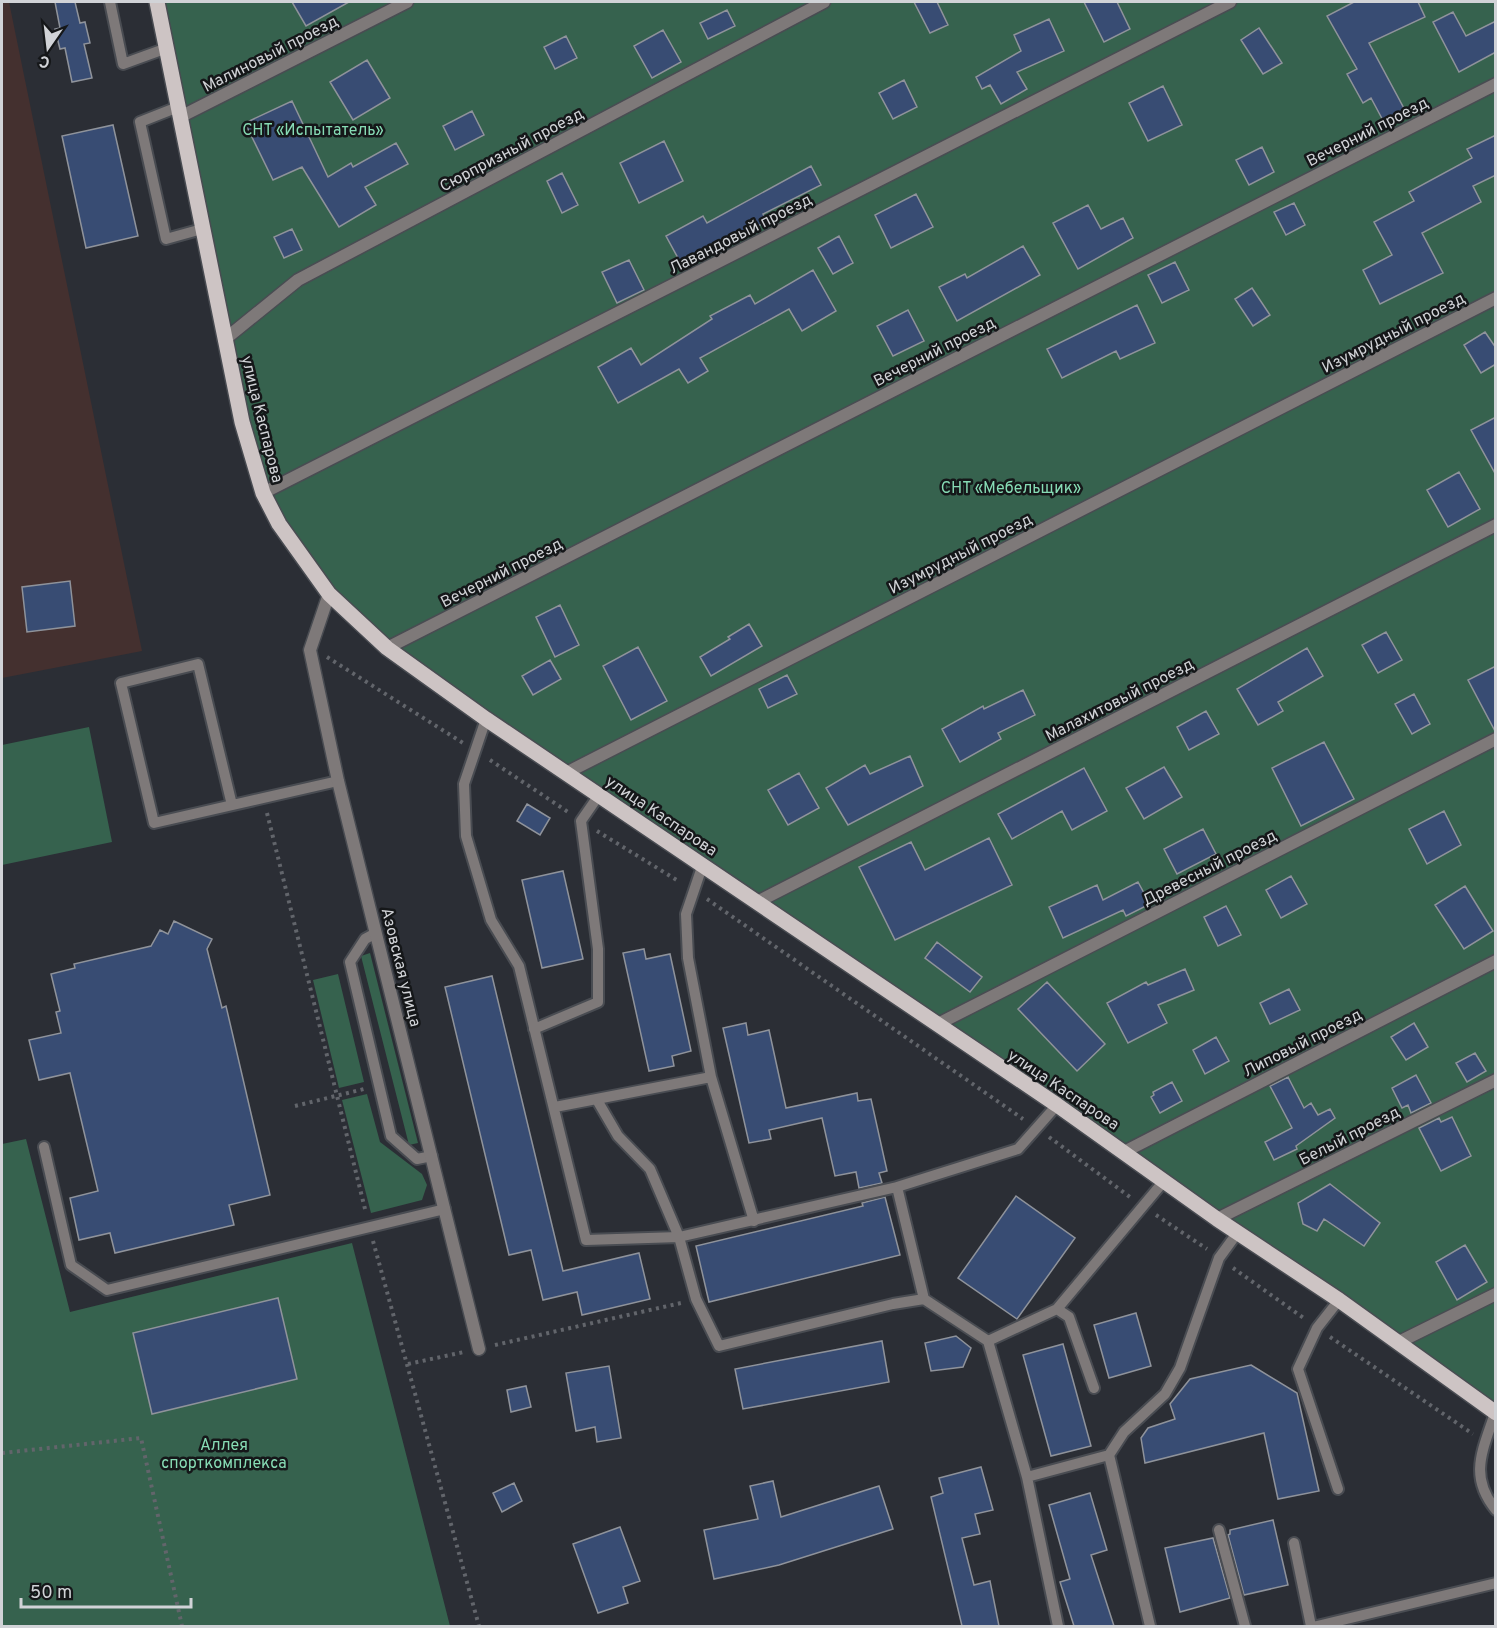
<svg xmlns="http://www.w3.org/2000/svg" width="1497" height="1628" viewBox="0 0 1497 1628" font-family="Overpass,sans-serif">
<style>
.industrial{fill:#44302f}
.green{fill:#36624e}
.building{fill:#384c73;stroke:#8f939b;stroke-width:1.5}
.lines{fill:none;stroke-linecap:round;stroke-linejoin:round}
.lane-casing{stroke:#494c52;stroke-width:14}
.street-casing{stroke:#494c52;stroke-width:15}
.primary-casing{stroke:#494c52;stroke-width:18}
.path{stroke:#62656b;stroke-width:4;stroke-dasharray:3 4.5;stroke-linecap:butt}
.lane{stroke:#7e7979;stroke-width:10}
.street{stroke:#7e7979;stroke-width:12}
.primary{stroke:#cdc4c4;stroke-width:15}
.labels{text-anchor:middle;stroke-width:5;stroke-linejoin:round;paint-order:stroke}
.street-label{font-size:16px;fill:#d1d3d7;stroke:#151719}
.park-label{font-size:16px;fill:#87dcb5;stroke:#151719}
</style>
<rect width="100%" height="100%" fill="#2b2e35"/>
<path class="industrial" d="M2 2H9L142 651 2 678Z"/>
<path class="green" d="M157 2H1495V1413L757 902 346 612 263 493Z
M89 727 112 842 2 865V745Z
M370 953 418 1143 409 1145 361 956Z
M338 974 364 1082 339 1088 313 980Z
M367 1094 380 1142 422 1174 427 1185 422 1200 371 1213 342 1100Z
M26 1139 70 1312 352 1243 450 1626H2V1144Z"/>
<path class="building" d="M55 2H75L80 23 85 22 90 43 84 44 92 78 72 82 65 48 60 49 55 29 60 28Z
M292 2H349L306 26Z
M914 2H937L948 25 930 33Z
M1084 2H1117L1130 29 1104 42Z
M1354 2H1418L1425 17 1369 43 1407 114 1386 126 1371 98 1363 103 1347 74 1357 69 1327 16Z
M727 10 735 26 708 39 700 23Z
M1453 12 1466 36 1496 21V52L1459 72 1433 22Z
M1049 19 1064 51 1017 72 1027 89 1001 104 990 85 982 89 976 77 1021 51 1014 35Z
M1259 28 1282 63 1263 74 1241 40Z
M663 30 681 62 652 78 634 46Z
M566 36 577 58 555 69 544 47Z
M367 60 390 98 353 120 330 82Z
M904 80 917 107 893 119 879 93Z
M1163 86 1182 125 1148 141 1129 103Z
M292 101 328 177 351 163 353 167 396 143 408 164 365 187 376 205 339 227 302 167 273 180 245 123Z
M472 111 484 135 455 150 443 126Z
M113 125 138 236 86 248 62 136Z
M1496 135V175L1473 186 1481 202 1422 233 1443 273 1380 304 1363 270 1392 255 1374 222 1414 201 1409 192 1472 158 1467 149Z
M664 141 683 181 639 203 620 163Z
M1262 147 1274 172 1249 185 1236 160Z
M811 166 821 185 763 214 767 221 684 269 666 236 703 216 707 223Z
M562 173 578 205 562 213 547 181Z
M916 194 933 227 891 248 875 215Z
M1294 203 1305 225 1286 235 1274 212Z
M1088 205 1101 229 1123 218 1133 238 1078 269 1053 223Z
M292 229 302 250 284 258 274 237Z
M839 236 853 263 833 274 818 248Z
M1023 246 1040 275 957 321 939 287 965 274 967 278Z
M629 260 644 290 617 303 602 272Z
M1175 262 1189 290 1162 303 1148 275Z
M813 270 836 311 802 331 789 309 700 358 708 371 688 383 679 369 618 403 598 367 631 348 641 365 712 319 710 316 750 295 755 304Z
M1252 288 1270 315 1253 326 1235 299Z
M1137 305 1155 343 1120 359 1116 351 1062 378 1047 349Z
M908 310 924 341 893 356 877 326Z
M1485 332 1496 348V364L1481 373 1464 345Z
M1496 417V475L1471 430Z
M1459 472 1480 509 1448 527 1427 490Z
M70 581 75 626 27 632 22 587Z
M560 605 579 645 555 657 536 617Z
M749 624 762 646 711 676 700 657 730 639 728 637Z
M1386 632 1402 660 1378 673 1362 645Z
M638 647 667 701 631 720 603 666Z
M1307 648 1323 676 1278 702 1283 711 1258 725 1237 689Z
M550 660 561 679 533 695 522 676Z
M1496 666V731H1495L1468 680Z
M787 675 797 694 768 708 759 689Z
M1023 690 1035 715 998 733 1001 739 960 762 942 729 983 706 984 709Z
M1414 694 1430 724 1412 734 1395 704Z
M1206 711 1219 734 1189 750 1177 727Z
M1324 742 1354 799 1301 826 1272 768Z
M910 756 923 786 848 825 826 788 865 765 870 774Z
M1164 767 1182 797 1144 819 1126 788Z
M1084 768 1107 811 1072 830 1062 811 1012 839 998 814Z
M799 773 819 808 788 825 768 790Z
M527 804 550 818 540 835 517 821Z
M1444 811 1461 845 1427 864 1409 829Z
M1203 829 1216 854 1177 874 1164 849Z
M989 838 1012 885 895 940 859 867 911 842 925 870Z
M563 871 583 959 542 968 522 880Z
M1291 876 1307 904 1281 918 1266 890Z
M1138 882 1150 904 1126 916 1123 910 1063 938 1049 907 1097 885 1103 900Z
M1465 886 1493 931 1464 949 1435 905Z
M1226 906 1241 935 1218 946 1204 917Z
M174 921 212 939 207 949 222 1008 226 1006 270 1195 229 1205 234 1225 115 1253 110 1233 79 1240 70 1198 98 1191 70 1073 39 1080 29 1040 61 1033 56 1012 60 1011 51 974 75 968 74 964 151 946 160 930 168 934Z
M937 942 982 977 970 992 925 958Z
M644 949 646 959 670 954 691 1051 672 1056 674 1066 649 1071 623 953Z
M1185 969 1194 990 1158 1005 1167 1023 1128 1043 1107 1003 1146 982 1148 985Z
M492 976 563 1271 639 1253 650 1299 582 1315 577 1292 543 1300 531 1250 509 1255 445 987Z
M1047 982 1105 1044 1077 1071 1018 1009Z
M1289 989 1300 1010 1270 1024 1260 1003Z
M746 1023 748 1035 769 1030 786 1108 857 1093 858 1101 871 1099 887 1171 879 1173 882 1183 859 1188 856 1172 835 1176 822 1118 769 1130 771 1139 749 1143 723 1028Z
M1414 1023 1428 1047 1406 1060 1391 1037Z
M1216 1037 1229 1061 1205 1074 1193 1050Z
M1475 1053 1486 1071 1467 1082 1456 1063Z
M1416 1075 1431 1103 1411 1113 1408 1105 1402 1108 1392 1088Z
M1288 1077 1304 1108 1311 1103 1318 1115 1330 1109 1335 1118 1296 1146 1297 1149 1274 1160 1265 1142 1292 1128 1270 1086Z
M1172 1082 1182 1101 1160 1113 1151 1097 1154 1095 1153 1092Z
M1452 1117 1471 1156 1441 1171 1419 1128 1439 1118 1441 1122Z
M1330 1184 1380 1223 1364 1246 1324 1219 1317 1231 1303 1224 1298 1203Z
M1016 1196 1075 1238 1017 1319 958 1278Z
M885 1197 900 1255 709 1302 696 1246 863 1206 862 1203Z
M1465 1245 1487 1282 1457 1300 1436 1262Z
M278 1298 297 1379 152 1414 133 1333Z
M1136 1313 1151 1366 1109 1378 1094 1325Z
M956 1336 971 1348 963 1367 931 1371 925 1343Z
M882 1341 889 1382 743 1409 735 1369Z
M1063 1344 1091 1446 1051 1456 1023 1355Z
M1251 1365 1297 1393 1319 1491 1278 1499 1264 1433 1145 1463 1141 1438 1148 1428 1175 1419 1170 1404 1190 1379Z
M609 1366 621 1438 597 1442 595 1427 576 1431 566 1373Z
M526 1386 531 1407 511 1412 507 1390Z
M981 1467 993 1510 975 1514 980 1534 962 1538 974 1585 990 1581 999 1626H962L931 1497 943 1493 939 1478Z
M773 1481 781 1517 879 1486 893 1529 779 1565 714 1579 704 1530 758 1519 750 1486Z
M514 1483 522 1501 502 1512 493 1493Z
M1090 1493 1107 1550 1091 1555 1114 1626H1074L1060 1582 1070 1579 1049 1505Z
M1273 1520 1288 1585 1244 1595 1228 1535 1230 1534V1530Z
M620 1527 640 1581 623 1587 628 1603 598 1613 573 1544Z
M1213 1538 1230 1598 1180 1612 1165 1548Z"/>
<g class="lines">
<g class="lane-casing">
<path id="lane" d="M110 2 123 64 167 48
M178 107 140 122 166 239 202 229
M486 719 464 784 466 836 491 920 519 966 586 1240 679 1237 650 1169 618 1136 597 1100
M232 805 198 664 121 683 154 823 338 781
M376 933 365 939 350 962 391 1136 417 1159 432 1156
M534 1029 598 1002V949L581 821 599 795
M711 1077 754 1221
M555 1107 711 1077 688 958 686 914 703 864
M44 1147 71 1265 107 1290 445 1209
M897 1187 679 1237 696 1299 719 1346 893 1304 924 1299
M1057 1309 1164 1181
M988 1341 924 1299 897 1187 1018 1149 1057 1105
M1495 1413C1483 1450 1468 1476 1496 1510
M1027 1477 1109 1455
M1338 1489 1298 1369 1317 1328 1339 1300
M1219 1530 1245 1626
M1294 1543 1311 1626
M1058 1626 1027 1477 988 1341 1057 1309 1069 1317 1094 1388
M1150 1626 1109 1455 1124 1432 1165 1394 1180 1368 1219 1258 1238 1232
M1317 1626 1496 1583"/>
</g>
<g class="street-casing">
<path id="street" d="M180 117 407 2
M224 340 298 280 824 2
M263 493 1230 2
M329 594 310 650 338 781 479 1349
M387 648 1496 84
M568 772 1496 298
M757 902 1496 525
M938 1024 1496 739
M1124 1152 1496 961
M1217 1219 1496 1080
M1399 1342 1496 1294"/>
</g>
<g class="primary-casing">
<path id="primary" d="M157 2 242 422 263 493 279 524 329 594 387 648 486 719 1057 1105 1217 1219 1339 1300 1496 1413"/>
</g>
<path class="path" d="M327 657 463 743
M490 760 568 812
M267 813 366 1213
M597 831 680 882
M707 899 1023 1119
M295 1106 364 1089
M1049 1137 1130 1197
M1156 1215 1207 1249
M373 1241 479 1626
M1233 1268 1305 1319
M1330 1337 1473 1434
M495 1345 681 1303
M408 1364 464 1352
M2 1453 141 1438 182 1626"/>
<use href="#lane" class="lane"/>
<use href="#street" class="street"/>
<use href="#primary" class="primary"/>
</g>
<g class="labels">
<g class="street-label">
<text transform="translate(270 53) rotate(-27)" y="6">Малиновый проезд</text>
<text transform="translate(1367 131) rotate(-27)" y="6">Вечерний проезд</text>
<text transform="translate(511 149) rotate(-28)" y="6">Сюрпризный проезд</text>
<text transform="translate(740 233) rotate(-27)" y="6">Лавандовый проезд</text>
<text transform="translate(1393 332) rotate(-27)" y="6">Изумрудный проезд</text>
<text transform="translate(934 351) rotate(-27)" y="6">Вечерний проезд</text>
<text transform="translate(263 419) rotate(76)" y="6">улица Каспарова</text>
<text transform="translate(960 553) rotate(-27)" y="6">Изумрудный проезд</text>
<text transform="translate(501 572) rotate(-27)" y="6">Вечерний проезд</text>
<text transform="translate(1119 699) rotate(-27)" y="6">Малахитовый проезд</text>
<text transform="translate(662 815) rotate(34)" y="6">улица Каспарова</text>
<text transform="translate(1209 867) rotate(-27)" y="6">Древесный проезд</text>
<text transform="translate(402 967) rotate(76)" y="6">Азовская улица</text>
<text transform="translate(1302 1042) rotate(-27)" y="6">Липовый проезд</text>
<text transform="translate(1064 1089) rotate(34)" y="6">улица Каспарова</text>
<text transform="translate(1349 1135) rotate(-27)" y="6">Белый проезд</text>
</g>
<g class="park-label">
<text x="313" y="135">СНТ «Испытатель»</text>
<text x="1011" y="493">СНТ «Мебельщик»</text>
<text x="224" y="1450">Аллея<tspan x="224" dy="18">спорткомплекса</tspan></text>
</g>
</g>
<rect width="1497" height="1628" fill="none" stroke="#d1d3d7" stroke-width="6"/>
<g transform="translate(48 48) rotate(194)" stroke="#151719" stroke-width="4.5" paint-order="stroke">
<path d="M0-4.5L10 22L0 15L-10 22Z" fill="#d1d3d7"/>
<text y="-9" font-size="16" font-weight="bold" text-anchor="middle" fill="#d1d3d7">С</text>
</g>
<path d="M21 1598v9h170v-9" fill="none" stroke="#d1d3d7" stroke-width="3"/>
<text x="30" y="1598" font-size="18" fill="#d1d3d7" stroke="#151719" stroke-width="4.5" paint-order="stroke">50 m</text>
</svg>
